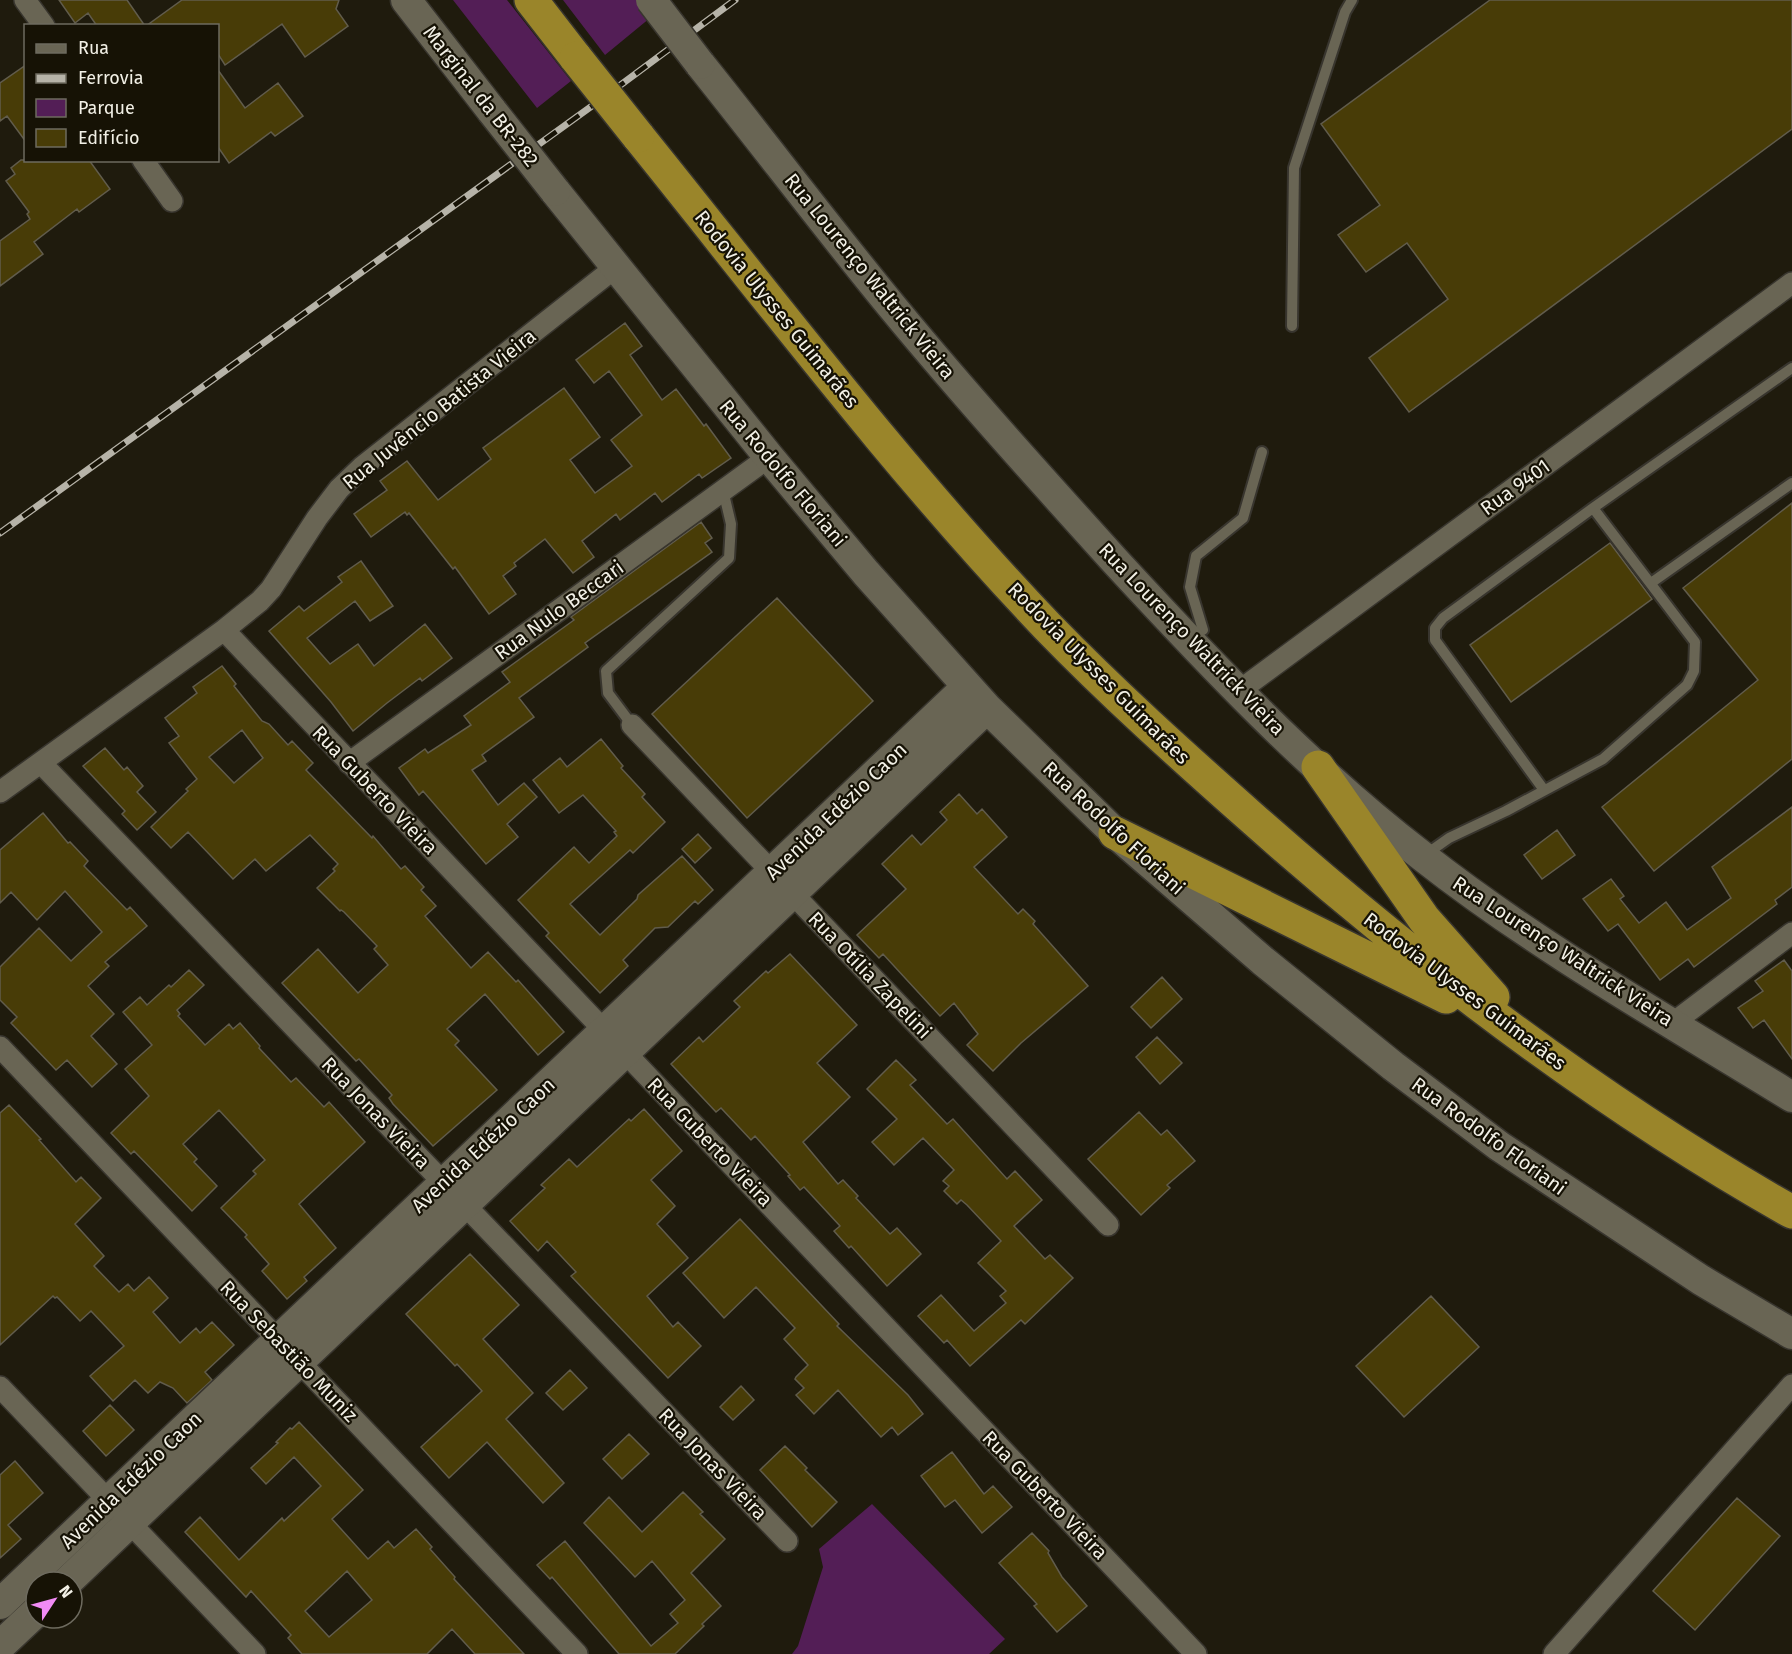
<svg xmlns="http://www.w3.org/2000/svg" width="1792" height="1654" viewBox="0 0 1792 1654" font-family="'Fira Sans',sans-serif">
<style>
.green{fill:#531e56}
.building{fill:#483c07;stroke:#615c4c;stroke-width:1.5;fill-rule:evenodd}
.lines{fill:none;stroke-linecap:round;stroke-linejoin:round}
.lane-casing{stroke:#38352e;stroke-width:14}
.street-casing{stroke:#38352e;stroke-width:24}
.secondary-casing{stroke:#38352e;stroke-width:33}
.highway-casing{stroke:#38352e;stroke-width:36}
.lane{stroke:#696554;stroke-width:10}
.street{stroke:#696554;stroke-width:21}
.secondary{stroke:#696554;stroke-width:30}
.highway{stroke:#9a852a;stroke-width:33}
.rail-casing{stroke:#b6b3a8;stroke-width:7}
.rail{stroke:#161205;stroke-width:4.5;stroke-dasharray:14;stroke-linecap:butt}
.secondary-bridge-casing{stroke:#38352e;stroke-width:33;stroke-linecap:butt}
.highway-bridge-casing{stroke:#38352e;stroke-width:36;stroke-linecap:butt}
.secondary-bridge{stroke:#696554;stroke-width:30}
.highway-bridge{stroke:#9a852a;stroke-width:33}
.labels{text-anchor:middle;stroke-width:4.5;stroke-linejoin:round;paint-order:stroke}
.street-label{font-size:20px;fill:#f2f0e6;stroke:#161205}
</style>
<rect width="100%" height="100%" fill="#1f1b0d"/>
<path class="green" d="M453 0H507L571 81 537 108Z
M563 0H636L650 18 605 55Z
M872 1504 1005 1639 989 1654H792L798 1646 823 1567 819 1549Z"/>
<path class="building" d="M59 0H127L145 26H97L88 13 75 23Z
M182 0H339L336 9 348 26 305 57 282 24 225 65 218 54V26H146Z
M1490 0H1792V129L1409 412 1369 358 1448 299 1407 243 1366 272 1338 235 1380 205 1321 124Z
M26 65V142L7 116 0 121V83Z
M218 70 245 108 278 83 303 116 275 136 271 132 229 163 218 147Z
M21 160H89L110 189 79 212 77 209 34 242 43 254 0 286V241L30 219 27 214 29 212 6 181 15 174 11 168Z
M625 323 642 346 630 355 662 400 676 389 704 426 706 424 731 458 702 478 699 474 662 502 655 493 620 520 616 514 582 541 594 557 573 573 545 539 514 563 516 566 503 576 516 594 489 614 455 567 453 569 409 513 407 515 405 512 371 537 354 514 387 490 380 481 407 461 438 500 491 459 483 448 564 388 600 437 570 460 595 493 632 466 611 440 642 415 609 371 594 383 576 360Z
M1792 503V759L1654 871 1602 807 1758 680 1683 588Z
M701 522 712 538 705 543 712 552 585 643 588 647 519 698 534 717 482 755 486 761 472 770 498 805 524 783 537 797 507 824 518 837 486 864 423 791 419 795 399 768 425 749 428 753 471 725 464 716 510 682 502 672 574 620 571 617Z
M1610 543 1652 599 1511 702 1470 645Z
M361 561 393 606 370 621 355 601 307 638 330 664 358 644 374 666 425 624 452 658 422 681 420 678 387 703 353 731 331 702 269 631 299 606 304 611 342 582 338 577Z
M777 598 873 701 747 818 652 714Z
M222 666 236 684 234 686 262 721 269 724 288 745 292 741 313 763 306 770 372 838 373 836 401 869 405 866 424 887 421 890 436 906 425 916 471 968 488 952 516 982 518 980 564 1032 538 1055 485 994 447 1029 459 1041 455 1045 497 1090 433 1146 393 1104 389 1098 392 1095 359 1059 356 1061 282 983 318 949 358 993 388 965 374 949 377 946 344 912 341 910 340 911 317 888 335 871 333 869 338 864 310 835 266 871 255 859 233 879 188 832 171 848 151 827 188 791 186 789 197 779 169 743 179 736 165 718 197 693 193 687ZM242 730 263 758 234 783 209 757Z
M601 739 623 766 621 768 645 794 642 797 665 822 633 853 630 850 570 904 600 935 637 899 638 895 682 856 713 890 698 904 695 901 668 927 655 928 623 960 628 966 600 993 546 936 549 933 518 900 574 847 589 863 617 836 614 832 616 831 583 795 559 813 533 780 560 758 567 767Z
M105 748 124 770 127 767 143 786 137 792 156 812 137 830 122 814 125 811 83 766Z
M959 794 977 814 982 809 1007 837 974 867 1018 914 1023 909 1035 921 1033 924 1088 986 1021 1043 993 1071 967 1045 978 1034 954 1003 940 1016 883 954 879 958 857 935 906 889 882 864 912 835 921 845 947 820 940 812Z
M1792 807V887L1775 900 1777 904 1694 967 1688 959 1660 980 1618 924 1608 931 1583 899 1611 879 1624 896 1620 899 1639 923 1666 902 1687 930 1731 898 1712 867Z
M43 813 68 843 70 842 88 861 84 866 127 910 130 907 147 926 105 962 109 966 88 986 114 1014 91 1036 117 1064 92 1087 67 1060 56 1070 11 1023 17 1017 0 1000V967L39 928 71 961 102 932 65 891 37 920 11 892 0 903V850Z
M1557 830 1575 855 1542 879 1524 855Z
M698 834 711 848 695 863 682 849Z
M790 954 857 1025 817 1063 850 1097 803 1142 838 1184 843 1180 858 1196 856 1198 890 1234 897 1228 921 1254 887 1286 851 1246 849 1248 834 1231 840 1226 804 1187 800 1190 788 1176 790 1175 755 1136 751 1140 721 1108 716 1112 671 1064 699 1037 703 1042 740 1007 734 1001 766 971 768 973Z
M1784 960 1792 971V1059L1764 1020 1753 1028 1738 1008 1763 991 1755 981Z
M189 970 204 985 177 1010 180 1014 178 1016 205 1045 229 1024 233 1029 240 1023 260 1046 259 1048 291 1082 296 1078 324 1107 329 1102 365 1142 299 1204 336 1248 304 1277 307 1281 287 1299 262 1271 269 1264 245 1237 247 1235 221 1208 256 1174 253 1171 265 1160 219 1110 183 1144 197 1159 194 1162 217 1186 192 1211 134 1151 131 1154 111 1133 149 1096 125 1069 152 1045 123 1012 140 997 147 1005 169 985 171 987Z
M1162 977 1182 999 1151 1028 1131 1007Z
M1157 1037 1182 1063 1160 1084 1136 1057Z
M896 1060 916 1080 910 1085 947 1124 953 1119 1007 1179 1015 1171 1042 1200 1014 1226 1045 1259 1050 1255 1073 1278 1025 1324 1021 1320 970 1366 947 1340 944 1343 918 1316 941 1295 974 1331 1006 1303 1000 1296 1006 1291 978 1263 1001 1241 967 1205 961 1200 957 1204 944 1191 949 1186 943 1181 954 1170 923 1138 894 1165 872 1142 897 1119 867 1089Z
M9 1105 41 1139 39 1140 76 1182 81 1177 101 1198 75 1224 104 1256 94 1266 119 1292 128 1284 134 1291 149 1277 168 1298 153 1312 180 1343 196 1328 200 1333 212 1322 234 1345 205 1372 212 1380 187 1403 173 1388 160 1382 148 1393 135 1380 113 1401 90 1376 124 1346 91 1311 80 1321 57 1297 55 1298 53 1296 0 1345V1113Z
M644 1109 682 1151 651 1180 675 1206 657 1224 688 1258 647 1296 673 1327 678 1322 701 1346 668 1378 571 1276 576 1272 547 1241 538 1251 510 1221 545 1188 541 1185 569 1159 577 1167 629 1119 631 1121Z
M1139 1112 1161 1135 1167 1130 1195 1161 1167 1185 1170 1188 1141 1215 1088 1159Z
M740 1219 839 1324 837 1326 908 1395 923 1414 898 1435 892 1427 881 1437 838 1390 814 1414 796 1395 804 1388 795 1379 796 1377 808 1365 784 1339 795 1328 756 1287 724 1318 683 1273Z
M470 1254 519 1305 483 1339 533 1393 506 1419 564 1483 543 1503 487 1442 449 1478 421 1447 482 1391 457 1364 455 1366 406 1314Z
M1431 1296 1479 1347 1404 1417 1356 1366Z
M570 1370 587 1388 563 1410 546 1393Z
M741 1386 754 1400 733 1420 720 1407Z
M110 1405 134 1430 106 1456 83 1431Z
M299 1422 363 1490 332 1519 368 1559 388 1541 394 1548 416 1529 432 1547 430 1549 455 1577 454 1579 524 1654H475L452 1629 427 1654H302L288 1638 291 1635 251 1591 246 1597 185 1532 200 1517 239 1560 282 1518 284 1521 321 1486 294 1457 266 1484 251 1468 278 1443 276 1442 290 1428 292 1429ZM347 1571 372 1600 329 1637 305 1611Z
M629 1434 649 1454 622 1479 603 1459Z
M785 1446 807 1468 805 1470 837 1502 812 1527 760 1470Z
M952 1452 984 1494 993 1486 1012 1507 982 1533 955 1500 945 1507 921 1476Z
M15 1461 43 1493 8 1525 21 1539 0 1558V1475Z
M683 1492 703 1512 700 1514 725 1539 691 1573 721 1606 702 1624 704 1626 675 1654H619L552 1577 550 1579 537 1565 565 1541 651 1646 678 1623 670 1614 685 1600 652 1561 635 1577 584 1523 609 1497 642 1532Z
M1737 1498 1780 1536 1695 1630 1653 1591Z
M1032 1533 1049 1551 1048 1553 1062 1577 1087 1606 1057 1632 1034 1606 1037 1604 999 1563Z"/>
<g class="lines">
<g class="lane-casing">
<path id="lane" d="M1292 326 1294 168 1345 12 1352 0
M1651 583 1792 483
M1203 630 1190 587 1196 556 1243 518 1262 452
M632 725 608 693 606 671 729 558 731 524 723 490
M1544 790 1435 640V628L1443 618 1593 508 1792 368
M1425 855 1449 838 1506 811 1603 759 1687 685 1694 671 1695 642 1593 508"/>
</g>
<g class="street-casing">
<path id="street" d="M25 0 44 26
M143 160 172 201
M224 630 1196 1654
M1239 691 1792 283
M632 725 1108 1225
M41 763 787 1541
M349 763 769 457
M0 792 224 630 260 601 271 589 317 518 339 489 362 467 616 267
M1673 1023 1792 933
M0 1047 577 1654
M0 1387 255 1654
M1554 1654 1792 1385"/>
</g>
<g class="secondary-casing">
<path id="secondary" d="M406 0 492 111
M700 64C765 145 828 229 894 309 965 395 1040 478 1115 561 1211 665 1309 769 1422 856 1538 947 1667 1020 1792 1097
M555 191 769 457 866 573 987 708 1115 833 1263 961 1393 1066 1499 1146 1701 1280 1792 1334
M67 1582 987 708
M0 1604 967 687
M0 1646 36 1612"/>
</g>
<g class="highway-casing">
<path id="highway" d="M531 0 576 58
M638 136C771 301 900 472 1047 626 1112 693 1181 755 1251 817 1418 965 1597 1102 1792 1212
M1318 767 1424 919 1493 997
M1115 833 1446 997"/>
</g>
<use href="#lane" class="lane"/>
<use href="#street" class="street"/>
<use href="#secondary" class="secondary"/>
<use href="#highway" class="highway"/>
<g class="rail-casing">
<path id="rail" d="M0 533 603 98 735 0"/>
</g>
<use href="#rail" class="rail"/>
<g class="secondary-bridge-casing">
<path id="secondary-bridge" d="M651 0 700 64
M492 111 555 191"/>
</g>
<g class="highway-bridge-casing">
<path id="highway-bridge" d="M576 58 638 136"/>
</g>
<use href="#secondary-bridge" class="secondary-bridge"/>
<use href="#highway-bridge" class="highway-bridge"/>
</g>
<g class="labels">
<g class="street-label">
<text transform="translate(481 96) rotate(52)" y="7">Marginal da BR-282</text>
<text transform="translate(870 276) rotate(51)" y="7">Rua Lourenço Waltrick Vieira</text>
<text transform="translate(777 309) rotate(51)" y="7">Rodovia Ulysses Guimarães</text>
<text transform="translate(439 409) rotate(-39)" y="7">Rua Juvêncio Batista Vieira</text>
<text transform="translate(783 473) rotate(50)" y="7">Rua Rodolfo Floriani</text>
<text transform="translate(1515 487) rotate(-36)" y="7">Rua 9401</text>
<text transform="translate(559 610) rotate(-36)" y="7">Rua Nulo Beccari</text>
<text transform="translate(1192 639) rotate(46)" y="7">Rua Lourenço Waltrick Vieira</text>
<text transform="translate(1099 673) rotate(45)" y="7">Rodovia Ulysses Guimarães</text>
<text transform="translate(375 790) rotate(46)" y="7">Rua Guberto Vieira</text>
<text transform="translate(836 811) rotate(-44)" y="7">Avenida Edézio Caon</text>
<text transform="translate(1114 828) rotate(43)" y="7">Rua Rodolfo Floriani</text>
<text transform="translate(1563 951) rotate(33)" y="7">Rua Lourenço Waltrick Vieira</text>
<text transform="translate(870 975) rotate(46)" y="7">Rua Otília Zapelini</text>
<text transform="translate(1465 991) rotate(37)" y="7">Rodovia Ulysses Guimarães</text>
<text transform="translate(376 1113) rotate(46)" y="7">Rua Jonas Vieira</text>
<text transform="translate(1489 1136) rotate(36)" y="7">Rua Rodolfo Floriani</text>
<text transform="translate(710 1142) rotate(46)" y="7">Rua Guberto Vieira</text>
<text transform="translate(483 1145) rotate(-43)" y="7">Avenida Edézio Caon</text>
<text transform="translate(289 1351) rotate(46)" y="7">Rua Sebastião Muniz</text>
<text transform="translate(713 1464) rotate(46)" y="7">Rua Jonas Vieira</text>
<text transform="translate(131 1480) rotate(-44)" y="7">Avenida Edézio Caon</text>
<text transform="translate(1045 1495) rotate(46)" y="7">Rua Guberto Vieira</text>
</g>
</g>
<rect x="24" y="24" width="195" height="138" fill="#161205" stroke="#6e6b5f" stroke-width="1.5"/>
<rect x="36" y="44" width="30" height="9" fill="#696554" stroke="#6e6b5f" stroke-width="1.5"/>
<text x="78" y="54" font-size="18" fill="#f2f0e6">Rua</text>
<rect x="36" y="74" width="30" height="9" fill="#b6b3a8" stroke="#6e6b5f" stroke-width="1.5"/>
<text x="78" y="84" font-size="18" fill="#f2f0e6">Ferrovia</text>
<rect x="36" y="99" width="30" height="18" fill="#531e56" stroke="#6e6b5f" stroke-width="1.5"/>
<text x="78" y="114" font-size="18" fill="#f2f0e6">Parque</text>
<rect x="36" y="129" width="30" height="18" fill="#483c07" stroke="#6e6b5f" stroke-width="1.5"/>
<text x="78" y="144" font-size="18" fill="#f2f0e6">Edifício</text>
<g transform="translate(54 1600) rotate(54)"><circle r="28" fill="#161205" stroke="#6e6b5f" stroke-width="1.5"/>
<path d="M0-4.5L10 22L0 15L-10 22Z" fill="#f18bf5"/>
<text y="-9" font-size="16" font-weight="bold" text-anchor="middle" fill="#f2f0e6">N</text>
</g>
</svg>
